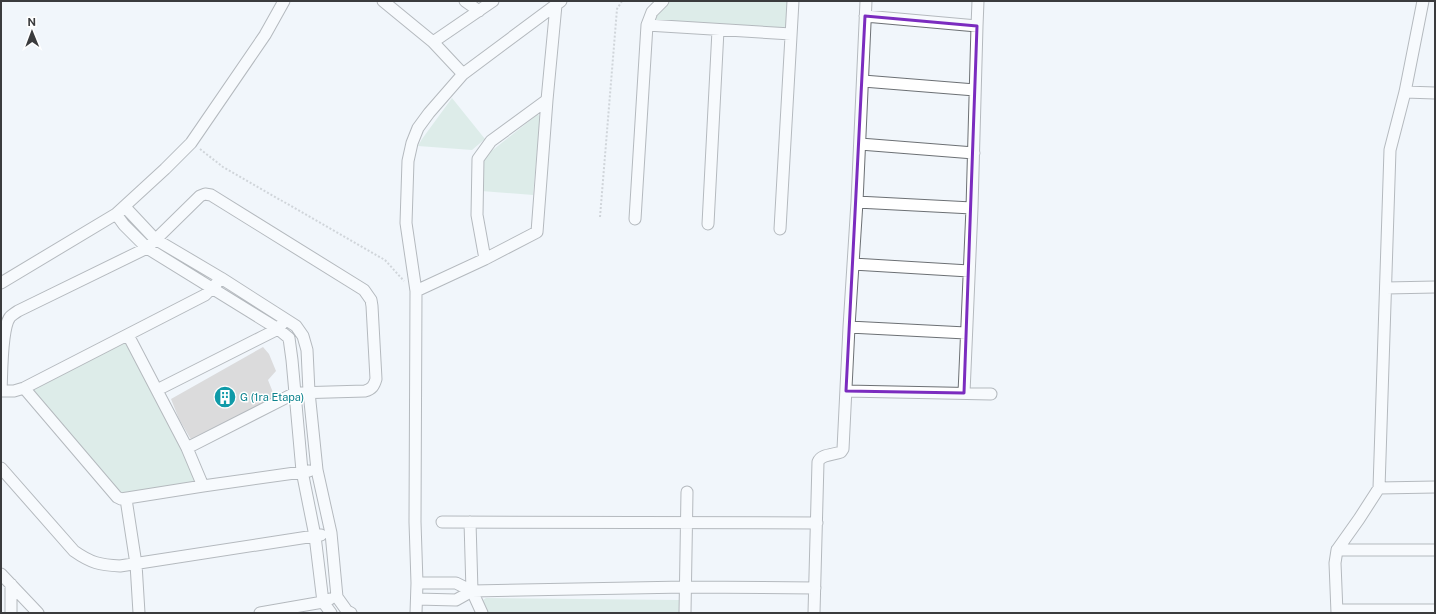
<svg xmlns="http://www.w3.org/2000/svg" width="1436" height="614" viewBox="0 0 1436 614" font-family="'Public Sans',sans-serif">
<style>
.green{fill:#c6e1d3}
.building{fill:#c0bab7}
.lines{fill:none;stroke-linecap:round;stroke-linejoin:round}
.minor-casing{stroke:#6c7074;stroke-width:13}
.path{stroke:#a9adb1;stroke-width:2;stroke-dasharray:2 2;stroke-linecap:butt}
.minor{stroke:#fff;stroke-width:11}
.marked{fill:none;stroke:#7b2cbf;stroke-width:3;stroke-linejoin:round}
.labels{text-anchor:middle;stroke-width:3;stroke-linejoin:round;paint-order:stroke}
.culture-label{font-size:11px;fill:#0d838f;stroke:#fff;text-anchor:start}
</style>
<rect width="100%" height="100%" fill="#f1f6fb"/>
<path class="green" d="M671 1H789L788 29 657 24 654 18 663 6Z
M452 98 485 139 472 150 418 146 422 139Z
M538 114 540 117 533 195 481 191 484 157Z
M126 341 199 483 120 497 29 392Z
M486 598 680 600V613H479L480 602Z"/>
<path class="building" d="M263 347 269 354 276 371 268 380 276 400 193 443 179 419 171 399Z"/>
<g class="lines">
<g class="minor-casing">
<path id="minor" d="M383 1 433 42 463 74
M465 1 479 11
M865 16 977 26 972 208
M647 25 791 34
M977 26 978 1
M433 42 493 1
M863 81 975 90
M1405 92 1435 93
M860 144 974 153
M857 202 972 208 964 393
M125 207 155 239 221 278 296 326 303 336 307 350 309 392 317 470 331 533 337 597 347 611 351 613
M116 214 124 225 147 248 278 329 289 338 292 360 302 471 315 536 323 602 331 613
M635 219 647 25 652 12 663 1
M708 224 718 30
M780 229 793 1
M485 259 477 215 478 159 491 141 547 100
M853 264 969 271
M1 283 116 214 165 169 191 143 265 35 284 1
M1386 288 1435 287
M416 291 485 259 537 232 547 100 556 5
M849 327 966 333
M128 335 187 448 203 486
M24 388 117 497 121 499 203 486 309 471
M157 390 262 337 278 329 282 324
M1 391C2 376 1 329 10 317 12 315 15 313 18 311L147 248 200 196 205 194 211 195 364 290 371 300 372 306 376 379C374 386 372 389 365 391L295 393 187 448
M1 391H14L24 388 205 295 217 283
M846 391 991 394
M1 468 74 551C91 563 100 565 120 566L321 535
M1379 488 1435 487
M126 499 136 564 139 613
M442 522 817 523
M470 522 472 591 482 613
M1337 550 1359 519 1379 488 1390 150 1405 92 1423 1
M1 574 38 613
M417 583H456L472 591 685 587 815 588
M11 584V613
M417 599 456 600 472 591
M1337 610H1396V613
M1396 610H1435
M260 613 323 602 330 599
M416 613 417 583 415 522 416 291 406 223 408 161 412 143 418 128 429 113 463 74 561 1
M685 613 687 492
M814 613 818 462C821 454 833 455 841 452L843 449 849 327 857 202 866 1
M1337 613 1335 563 1337 550H1435"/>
</g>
<path class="path" d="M200 149 223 167 385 260 404 281
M600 217 617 9 622 1"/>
<use href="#minor" class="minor"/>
</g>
<path d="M0 0H1436V614H0ZM865 16 977 26 964 393 846 391Z" fill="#f1f6fb" fill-opacity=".55" fill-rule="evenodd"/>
<path class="marked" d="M865 16 977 26 964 393 846 391Z"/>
<defs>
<g id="building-disc" transform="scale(1.15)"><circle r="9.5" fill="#0f9aa8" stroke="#fff"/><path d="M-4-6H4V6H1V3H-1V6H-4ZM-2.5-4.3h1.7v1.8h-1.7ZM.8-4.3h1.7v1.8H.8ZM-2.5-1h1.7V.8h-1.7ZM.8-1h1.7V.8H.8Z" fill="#fff"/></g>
</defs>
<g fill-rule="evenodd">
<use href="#building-disc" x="225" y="397"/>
</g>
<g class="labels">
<g class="culture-label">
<text x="240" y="401">G (1ra Etapa)</text>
</g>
</g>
<rect width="1436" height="614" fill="none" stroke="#3a3b3d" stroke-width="4"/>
<g transform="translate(32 32) rotate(359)" stroke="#ffffff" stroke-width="3" paint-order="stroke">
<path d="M0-3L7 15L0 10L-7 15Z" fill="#3a3b3d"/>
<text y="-6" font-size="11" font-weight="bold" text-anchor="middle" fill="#3a3b3d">N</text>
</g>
</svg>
